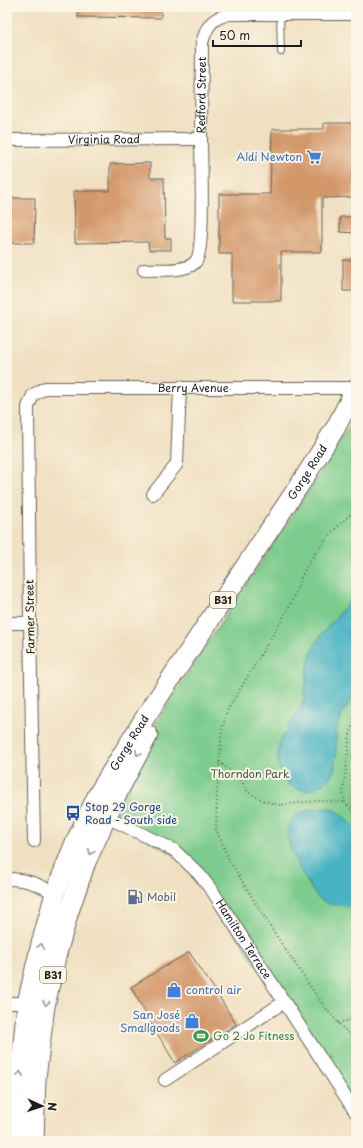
<svg xmlns="http://www.w3.org/2000/svg" width="363" height="1148" viewBox="0 0 363 1148" font-family="'Playpen Sans',sans-serif">
<style>
.green{fill:#7ccc8d;stroke:#4c7454}
.water{fill:#47b3c5;stroke:#326870}
.building{fill:#d3986a}
.lines{fill:none;stroke-linecap:round;stroke-linejoin:round}
.lane-casing{stroke:#666156;stroke-width:8}
.street-casing{stroke:#666156;stroke-width:14}
.primary-casing{stroke:#666156;stroke-width:21}
.path{stroke:#666156;stroke-width:2;stroke-dasharray:1 3;stroke-linecap:butt}
.lane{stroke:#fff;stroke-width:6}
.street{stroke:#fff;stroke-width:12}
.primary{stroke:#fff;stroke-width:19}
.oneway{stroke:#999}
.labels{text-anchor:middle;stroke-width:4;stroke-linejoin:round;paint-order:stroke}
.shield{fill:#fcf5e5;stroke:#5f5d58;stroke-width:1}
.shield-label{font-size:10px;font-weight:bold;fill:#1c1c1c}
.street-label{font-size:11px;fill:#1c1c1c;stroke:#fcf5e5}
.shop-label{font-size:11px;fill:#366cbe;stroke:#fcf5e5;text-anchor:end}
.park-label{font-size:11px;fill:#3e5a44;stroke:#fcf5e5}
.transit-label{font-size:11px;fill:#164399;stroke:#fcf5e5;text-anchor:start}
.service-label{font-size:11px;fill:#4e5e75;stroke:#fcf5e5;text-anchor:start}
.leisure-label{font-size:11px;fill:#27864d;stroke:#fcf5e5;text-anchor:start}
</style>
<rect width="100%" height="100%" fill="#fcf5e5"/>
<filter id="ink" filterUnits="userSpaceOnUse"><feTurbulence type="fractalNoise" baseFrequency=".025" numOctaves="2"/><feDisplacementMap in="SourceGraphic" scale="8" xChannelSelector="R" yChannelSelector="G"/><feConvolveMatrix kernelMatrix="1 2 1 2 8 2 1 2 1" color-interpolation-filters="sRGB"/></filter>
<filter id="wash" filterUnits="userSpaceOnUse"><feTurbulence type="fractalNoise" baseFrequency=".012" numOctaves="4" result="noise"/><feDisplacementMap in="SourceGraphic" scale="16" xChannelSelector="R" yChannelSelector="G"/><feGaussianBlur stdDeviation="0.9" result="paint"/><feColorMatrix in="noise" values="0 0 0 0 0 0 0 0 0 0 0 0 0 0 0 0 0 1.4 0 .05"/><feComposite in="paint" operator="in"/></filter>
<g filter="url(#wash)">
<rect width="100%" height="100%" fill="#f0e0c1"/>
<path class="green" d="M356 414V1113L188 863 107 816 151 731 197 659 333 453Z"/>
<path class="water" d="M356 596V687L350 703 342 714 340 721 337 727 336 731V757L334 770 330 777 324 783 313 789 306 790 296 789 286 782 283 773 280 770 278 764V754L279 743 302 705 304 697 309 659 315 646 321 635 337 616 352 599Z
M329 808 340 813 356 828V909C345 903 333 908 321 900 315 896 312 889 308 883 299 868 280 837 291 820 298 810 318 809 329 808Z"/>
<g id="blocks">
<path class="building" d="M78 7H161V18L78 17Z
M324 123H356V184H354V197L322 198V252H281V301H232V254H219V194H270L272 129H324Z
M150 163V178H164L165 238H171V250H149L148 242 75 243 74 191H110V164Z
M7 198H35L34 243H7Z
M340 217H356V233L340 232Z
M343 260H356V291H343Z
M189 952 213 987 236 1024 175 1063 152 1025 131 987Z"/>
</g>
</g>
<g filter="url(#ink)">
<use href="#blocks" fill-opacity="0" stroke="#666156" stroke-width="1"/>
<g class="lines">
<g class="lane-casing">
<path id="lane" d="M280 14 281 52"/>
</g>
<g class="street-casing">
<g id="street">
<path id="s1" d="M7 140 201 139"/>
<path id="s2" d="M144 270C157 269 188 273 196 261 205 250 201 160 201 140 201 108 202 76 202 43 207 25 212 18 230 14H356"/>
<path d="M153 494 177 464 180 387"/>
<path d="M7 623H30"/>
<path id="s3" d="M101 814 174 850 199 874 213 892 356 1113"/>
<path id="s4" d="M34 841 30 623 28 407 33 395 45 388H356"/>
<path d="M7 879C27 879 37 884 55 893"/>
<path d="M7 1003H27"/>
<path d="M165 1080 284 1002"/>
</g>
</g>
<g class="primary-casing">
<g id="primary">
<path id="s5" d="M17 1141 20 1072 27 1003 41 944 55 893 74 845 97 796 112 771 146 716 306 475 336 427 356 388"/>
<path d="M34 1141 36 1078 45 1006 56 957 69 911 86 862 107 816 121 786 148 735"/>
</g>
</g>
<path class="path" d="M356 509 333 531 311 559 303 573 290 606 227 711 222 730 217 790 216 829 229 860 273 931 323 1005 338 1023 356 1040
M356 711 350 735 343 792 345 802 356 815
M219 762 239 777 248 792 264 801 280 805 316 801 345 802
M338 1023 356 1018"/>
<use href="#lane" class="lane"/>
<use href="#street" class="street"/>
<use href="#primary" class="primary"/>
</g>
<defs><path id="oneway-chevron" d="M-2-3.5L2.5 0L-2 3.5" fill="none" stroke-width="1.6" stroke-linecap="round" stroke-linejoin="round"/></defs>
<g class="oneway">
<use href="#oneway-chevron" transform="translate(138 753) rotate(119)"/>
<use href="#oneway-chevron" transform="translate(91 852) rotate(114)"/>
<use href="#oneway-chevron" transform="translate(41 946) rotate(-76)"/>
<use href="#oneway-chevron" transform="translate(46 1003) rotate(101)"/>
<use href="#oneway-chevron" transform="translate(20 1074) rotate(-86)"/>
</g>
</g>
<defs>
<g id="supermarket-bare" transform="scale(1.2)"><path d="M-6-5.5h2.5l.6 2H6L4.5 2H-2.5L-4.4-4H-6ZM-1.5 3.2a1.3 1.3 0 1 0 .1 0ZM3 3.2a1.3 1.3 0 1 0 .1 0Z" fill="#3f7fe0" stroke="#fcf5e5" stroke-width="2.5" paint-order="stroke"/></g>
<g id="bus-bare" transform="scale(1.2)"><path d="M-5-6H5V4H4V6H2V4H-2V6H-4V4H-5ZM-3.5-4V0h7V-4ZM-3.5 1.2v1.5H-2V1.2ZM2 1.2v1.5H3.5V1.2Z" fill="#1a4fb4" stroke="#fcf5e5" stroke-width="2.5" paint-order="stroke"/></g>
<g id="fuel-bare" transform="scale(1.2)"><path d="M-5.5-6h7V0h2V4h1.3V-2.5L3-4.5l.8-.8L6-3V5H2.5V1h-1V6h-7ZM-4.2-4.7v3.2H.2V-4.7Z" fill="#5c6f8a" stroke="#fcf5e5" stroke-width="2.5" paint-order="stroke"/></g>
<g id="shop-bare" transform="scale(1.2)"><path d="M-5-2.5h2.3a2.7 3.5 0 0 1 5.4 0H5L5.5 6h-11ZM-1.5-2.5h3a1.5 2.3 0 0 0-3 0Z" fill="#3f7fe0" stroke="#fcf5e5" stroke-width="2.5" paint-order="stroke"/></g>
<g id="stadium-bare" transform="scale(1.2)"><path d="M0-5a6.5 5 0 1 0 0 10a6.5 5 0 1 0 0-10ZM-3.5-1.8h7v3.6h-7Z" fill="#2e9e5b" stroke="#fcf5e5" stroke-width="2.5" paint-order="stroke"/></g>
</defs>
<g fill-rule="evenodd">
<use href="#supermarket-bare" x="314" y="157"/>
<use href="#bus-bare" x="73" y="813"/>
<use href="#fuel-bare" x="135" y="897"/>
<use href="#shop-bare" x="174" y="990"/>
<use href="#shop-bare" x="192" y="1021"/>
<use href="#stadium-bare" x="201" y="1036"/>
</g>
<g class="labels">
<g class="shield">
<rect x="210" y="592" width="26" height="16" rx="3"/>
<rect x="40" y="967" width="26" height="16" rx="3"/>
</g>
<g class="shield-label">
<text x="223" y="604">B31</text>
<text x="53" y="979">B31</text>
</g>
<g class="street-label">
<text dy="4" stroke="none"><textPath href="#s2" startOffset="221">Redford Street</textPath></text>
<text dy="4" stroke="none"><textPath href="#s1" startOffset="97">Virginia Road</textPath></text>
<text dy="4" stroke="none"><textPath href="#s4" startOffset="609">Berry Avenue</textPath></text>
<text dy="4" stroke="none"><textPath href="#s5" startOffset="744">Gorge Road</textPath></text>
<text transform="translate(30 617) rotate(-91)" y="4">Farmer Street</text>
<text dy="4" stroke="none"><textPath href="#s5" startOffset="420">Gorge Road</textPath></text>
<text dy="4" stroke="none"><textPath href="#s3" startOffset="195">Hamilton Terrace</textPath></text>
</g>
<g class="shop-label">
<text x="302" y="161">Aldi Newton</text>
<text x="186" y="994" text-anchor="start">control air</text>
<text x="180" y="1019">San José<tspan x="180" dy="13">Smallgoods</tspan></text>
</g>
<g class="park-label">
<text x="250" y="778">Thorndon Park</text>
</g>
<g class="transit-label">
<text x="85" y="811">Stop 29 Gorge<tspan x="85" dy="13">Road - South side</tspan></text>
</g>
<g class="service-label">
<text x="147" y="901">Mobil</text>
</g>
<g class="leisure-label">
<text x="213" y="1040">Go 2 Jo Fitness</text>
</g>
</g>
<rect width="363" height="1148" fill="none" stroke="#fcf5e5" stroke-width="24"/>
<g transform="translate(42 1106) rotate(93)" stroke="#fcf5e5" stroke-width="3" paint-order="stroke">
<path d="M0-3L7 15L0 10L-7 15Z" fill="#1c1c1c"/>
<text y="-6" font-size="11" font-weight="bold" text-anchor="middle" fill="#1c1c1c">N</text>
</g>
<path d="M213 40v6h88v-6" fill="none" stroke="#1c1c1c" stroke-width="2"/>
<text x="219" y="40" font-size="12" fill="#1c1c1c" stroke="#fcf5e5" stroke-width="3" paint-order="stroke">50 m</text>
</svg>
